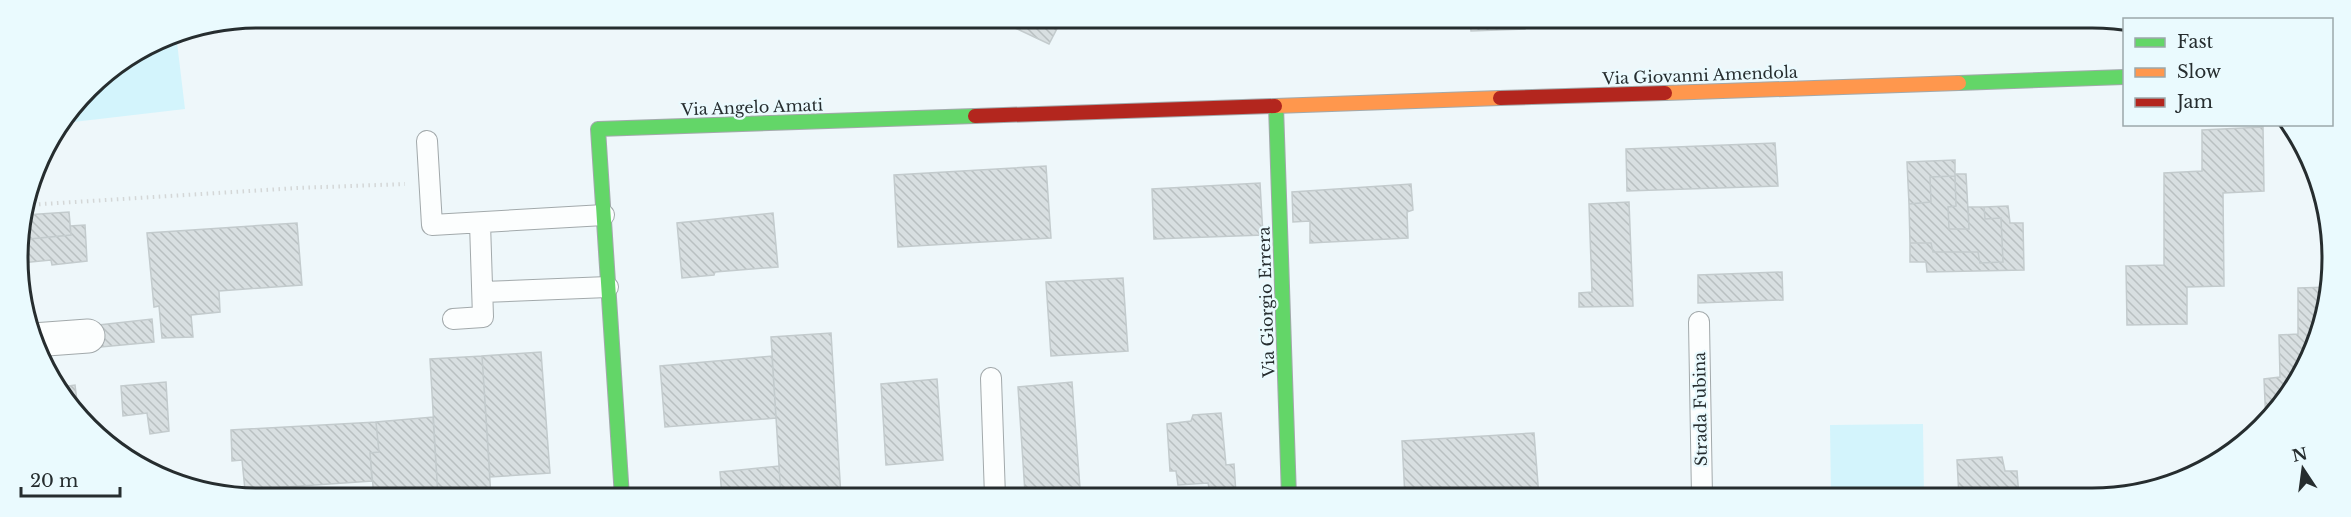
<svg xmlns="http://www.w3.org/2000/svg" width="2351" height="517" viewBox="0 0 2351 517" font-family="'Libre Baskerville',serif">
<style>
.green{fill:#d3f4fc}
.building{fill:url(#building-back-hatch);stroke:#c3cbcd;stroke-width:1.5}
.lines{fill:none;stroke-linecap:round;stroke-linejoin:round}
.lane-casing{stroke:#a2a9ab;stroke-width:22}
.street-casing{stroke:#a2a9ab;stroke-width:35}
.fast-casing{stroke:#a2a9ab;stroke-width:16}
.slow-casing{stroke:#a2a9ab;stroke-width:16}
.jam-casing{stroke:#a2a9ab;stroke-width:16}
.path{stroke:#d4d7d7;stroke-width:4;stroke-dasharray:1.5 4.5;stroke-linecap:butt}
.lane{stroke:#fcfefe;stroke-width:20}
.street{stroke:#fcfefe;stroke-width:33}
.fast{stroke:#63d668;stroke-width:14}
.slow{stroke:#ff974d;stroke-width:14}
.jam{stroke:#b3261e;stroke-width:14}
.labels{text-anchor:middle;stroke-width:4.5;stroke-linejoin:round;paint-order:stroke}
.street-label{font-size:16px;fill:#262d2f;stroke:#eafafe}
.rim{fill:none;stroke:#262d2f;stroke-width:3}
</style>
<defs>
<pattern id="building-back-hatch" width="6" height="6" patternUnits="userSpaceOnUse" patternTransform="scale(1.5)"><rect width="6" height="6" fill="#d8dfe1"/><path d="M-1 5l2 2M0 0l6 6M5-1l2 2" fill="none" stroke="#b9c0c1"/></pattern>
</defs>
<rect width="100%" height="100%" fill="#eef7fa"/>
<path class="green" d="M176 34 185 109 65 123 89 88 167 36Z
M1923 424 1924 497H1831L1830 425Z"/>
<path class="building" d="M996 19H1062L1049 44Z
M1470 19H1525V29L1471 31Z
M2263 127 2264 191 2223 193 2224 286 2187 287V324L2127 325 2126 266 2164 265V173L2202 171V130Z
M1775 143 1778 186 1627 191 1626 149Z
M1955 160V176L1930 177 1931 202 1909 204 1907 162Z
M1046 166 1051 238 898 247 894 175Z
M1955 174H1966L1969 229H1949L1948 207 1956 206Z
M1955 176 1956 206 1948 207 1949 229H1969L1968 207H1984L1985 219 2001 218 2003 262 1980 263 1978 252H1933L1931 243H1910L1909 204 1931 202 1930 177Z
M1260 183 1263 235 1154 239 1152 189Z
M1411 184 1413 210 1407 212 1408 238 1310 243V221L1293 222 1292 192Z
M1629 202 1633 306 1579 307V293L1592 292 1589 204Z
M2008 206 2010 223H2023L2024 270 1927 272 1926 262H1910V243H1931L1933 252H1978L1980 263 2003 262 2001 218 1985 219 1984 207Z
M69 212 71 235 19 240 25 215Z
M773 213 778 267 715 272 714 275 682 278 677 223Z
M297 223 302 285 219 291 220 312 191 315 193 337 162 338 159 306 154 307 147 233Z
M85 225 87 261 52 265 51 260 21 263 19 240 71 235 70 226Z
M1782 272 1783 300 1698 303V275Z
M1123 278 1128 351 1051 356 1046 282Z
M2331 287 2308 365 2266 424 2264 379 2280 377 2279 335 2298 334V288Z
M152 319 154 342 101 347 99 325Z
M831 333 841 497H781L771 337Z
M541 352 550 473 490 477 482 356Z
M482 356 491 497H438L430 359Z
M772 356 776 418 665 427 660 366Z
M937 379 943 460 886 465 881 384Z
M166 382 169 431 150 434 147 413 123 416 121 386Z
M1072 382 1080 488 1025 493 1018 387Z
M75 385 79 418 60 387Z
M1221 413 1226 465 1234 464 1236 494 1211 496 1208 483 1178 485 1176 471H1170L1167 424 1191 421 1193 415Z
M433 417 438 497H374L370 453 379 452 376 422Z
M376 422 379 452 370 453 372 481 245 490 242 460 232 461 231 430Z
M1534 433 1539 497H1405L1402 441Z
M2002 457 2005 471H2017L2019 497H1959L1957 460Z
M779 466 781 497H722L720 472Z"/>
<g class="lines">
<g class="lane-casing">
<path id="lane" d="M427 141 432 225 604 215
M483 292 608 287
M453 319 483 317 480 223
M1699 322 1702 497
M991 378 995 497"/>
</g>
<g class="street-casing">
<path id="street" d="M33 340 88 336"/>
</g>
<g class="fast-casing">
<path id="fast" d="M1959 83 2124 77
M1276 106 1289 497
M622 497 598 129 975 116"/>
</g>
<g class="slow-casing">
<path id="slow" d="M1665 93 1959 83
M1275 106 1500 98"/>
</g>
<g class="jam-casing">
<path id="jam" d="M1500 98 1665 93
M975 116 1275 106"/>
</g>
<path class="path" d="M27 205 297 188 405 184"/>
<use href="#lane" class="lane"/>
<use href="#street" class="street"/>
<use href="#fast" class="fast"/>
<use href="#slow" class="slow"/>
<use href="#jam" class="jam"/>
</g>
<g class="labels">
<g class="street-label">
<text transform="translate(1700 75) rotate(-2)" y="6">Via Giovanni Amendola</text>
<text transform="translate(752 107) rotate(-2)" y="6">Via Angelo Amati</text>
<text transform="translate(1266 302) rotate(-92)" y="6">Via Giorgio Errera</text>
<text transform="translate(1700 409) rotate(-91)" y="6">Strada Fubina</text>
</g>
</g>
<path d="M0 0H2351V517H0ZM258 28H2092A230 230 0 0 1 2322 258V258A230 230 0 0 1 2092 488H258A230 230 0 0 1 28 258V258A230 230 0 0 1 258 28Z" fill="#eafafe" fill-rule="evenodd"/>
<path class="rim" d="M258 28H2092A230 230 0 0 1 2322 258V258A230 230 0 0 1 2092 488H258A230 230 0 0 1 28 258V258A230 230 0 0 1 258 28Z"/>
<rect x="2123" y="18" width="210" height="108" fill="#eafafe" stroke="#9ca8ab" stroke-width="1.5"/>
<rect x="2135" y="38" width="30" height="9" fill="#63d668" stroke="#9ca8ab" stroke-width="1.5"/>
<text x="2177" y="48" font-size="18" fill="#262d2f">Fast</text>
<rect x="2135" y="68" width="30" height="9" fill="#ff974d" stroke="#9ca8ab" stroke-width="1.5"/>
<text x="2177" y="78" font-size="18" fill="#262d2f">Slow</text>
<rect x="2135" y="98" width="30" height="9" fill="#b3261e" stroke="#9ca8ab" stroke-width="1.5"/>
<text x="2177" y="108" font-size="18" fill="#262d2f">Jam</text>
<g transform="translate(2303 469) rotate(347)" stroke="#eafafe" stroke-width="4.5" paint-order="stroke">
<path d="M0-4.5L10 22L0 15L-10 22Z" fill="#262d2f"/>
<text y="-9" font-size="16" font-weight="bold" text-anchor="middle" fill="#262d2f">N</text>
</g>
<path d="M21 487v9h99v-9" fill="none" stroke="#262d2f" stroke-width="3"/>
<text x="30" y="487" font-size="18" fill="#262d2f" stroke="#eafafe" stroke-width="4.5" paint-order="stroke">20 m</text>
</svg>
